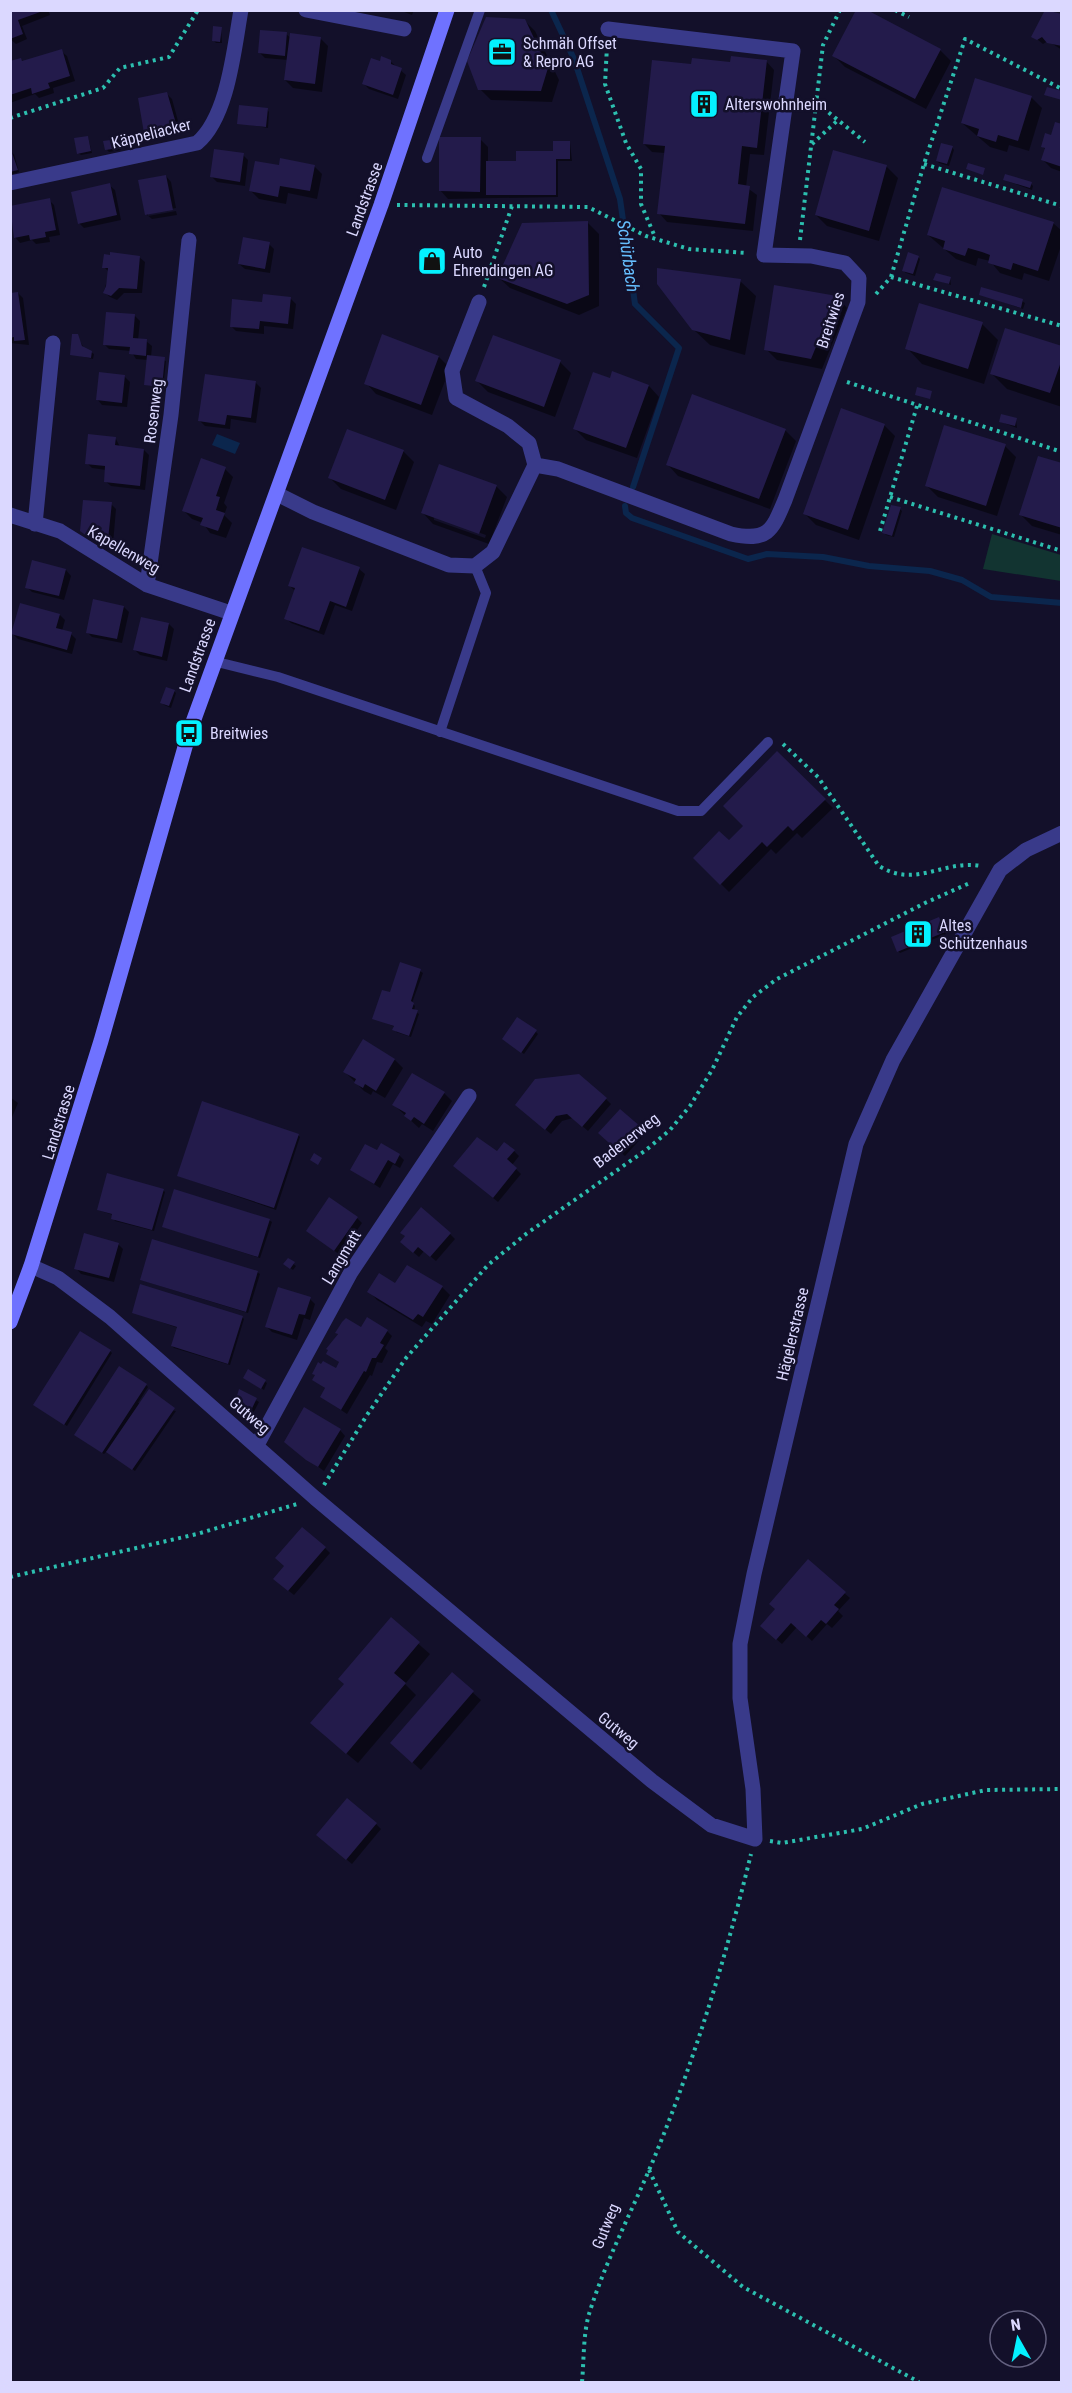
<svg xmlns="http://www.w3.org/2000/svg" width="1072" height="2393" viewBox="0 0 1072 2393" font-family="'Roboto Condensed',sans-serif">
<style>
.green{fill:#123431}
.water{fill:#0b264d}
.shadow{fill:#0007;fill-rule:evenodd}
.lines{fill:none;stroke-linecap:round;stroke-linejoin:round}
.stream{stroke:#0b264d;stroke-width:6}
.building{fill:#231b4b}
.path{stroke:#2cbfaf;stroke-width:4;stroke-dasharray:3 4.5;stroke-linecap:butt}
.lane{stroke:#393a8a;stroke-width:10}
.street{stroke:#393a8a;stroke-width:15}
.secondary{stroke:#6f72ff;stroke-width:15}
.labels{text-anchor:middle;stroke-width:5;stroke-linejoin:round;paint-order:stroke}
.poi-label{font-size:16px;fill:#dbd8ff;stroke:#13102a;text-anchor:start}
.street-label{font-size:16px;fill:#dbd8ff;stroke:#13102a}
.water-label{font-size:18px;font-style:italic;fill:#66bfff;stroke:#13102a}
</style>
<rect width="100%" height="100%" fill="#13102a"/>
<path class="green" d="M992 534 1061 555V581L983 569Z"/>
<path class="water" d="M217 434 240 443 235 454 212 445Z"/>
<path class="shadow" d="M10 10H48L50 15 22 26 27 39 16 44 10 39Z
M399 10H414L412 15Z
M864 10 940 50 951 61 926 109 845 67 834 56Z
M1046 10 1062 15V50L1048 41 1043 44 1033 36Z
M524 20 535 31 559 80 552 102 491 100 480 89Z
M221 28 222 43H216L214 41Z
M286 34 291 38H320L328 46 322 92 293 88 285 80 288 60 265 58 260 53Z
M61 51 67 56 75 81 53 88 54 93 39 98 35 94 10 103V62L20 59 24 62Z
M390 61 406 75 398 99 369 89 364 84Z
M766 61 774 70 764 155 750 154 746 187 757 195 753 231 667 222 659 213 665 153 652 152 644 144 693 65Z
M167 94 172 99 181 132 151 138 146 132Z
M1031 97 1042 108 1029 151 1009 145 1007 152 990 147 962 123Z
M267 109 269 112 268 128 239 123Z
M1062 126V172L1051 168 1043 160 1046 150 1042 146Z
M88 137 92 153 81 155 78 153Z
M480 139 488 147V163H517L555 152 570 143 572 161H558V197L448 199 440 190Z
M118 140 121 150 109 152 107 150Z
M952 147 954 150 949 166 939 163 937 161Z
M10 152 14 154 19 172 10 175Z
M834 152 887 167 898 178 879 241 827 226 816 215Z
M243 155 248 160 245 186 217 182 212 177Z
M314 166 322 174 317 199 288 193 286 204 259 199 251 191 280 167Z
M166 176 171 182 176 208 148 213V216L176 211 177 215 152 219 146 214Z
M1004 180 1031 184 1033 186 1032 190Z
M109 185 115 190 121 220 84 228 79 223Z
M49 200 54 205 60 235 49 237 50 242 36 244 32 240 20 243 15 237 10 207Z
M588 223 599 234V306L579 315 510 288 499 278Z
M1053 223 1062 231V243L1049 281 1024 273 1022 280 1000 273 990 261 978 258 976 266 956 259 928 235Z
M269 244 274 249 270 273 245 269 239 264Z
M139 257 145 262 142 293H124L117 300 110 297 104 292 109 272 104 267Z
M918 257 920 259 915 276 906 273 903 270Z
M950 278 951 285 935 279Z
M740 281 756 296 745 355 710 345 693 329Z
M775 287 837 297 847 308 822 369 777 360 766 349Z
M18 293 23 298 29 345 10 343V294Z
M980 294 1022 301 1025 303 1023 309Z
M290 298 296 304 293 329 264 326V334L236 331 231 326 263 304Z
M135 316 140 321 138 340 146 341 152 346 151 357 166 361 163 388 145 384 148 360 136 359 131 351 109 349 104 344Z
M982 324 998 340 984 384 922 364 907 348Z
M77 336 84 348 94 354 93 359 71 354Z
M383 336 439 357 450 368 432 415 376 394 366 383Z
M1062 348V407L1007 389 991 373Z
M560 362 571 373 555 417 488 392 477 381Z
M124 376 130 382 127 407 102 405 97 399Z
M255 382 261 388 256 423 231 419 230 429 205 426 200 421Z
M649 386 659 397 637 458 586 440 575 429Z
M1016 420 1017 428 1001 422Z
M884 425 895 436 859 540 816 525 805 514Z
M785 430 796 441 770 509 678 476 668 465Z
M116 439 120 447 144 450 149 455 145 490 111 486 105 481 106 470 92 468 87 463Z
M1005 446 1016 457 997 516 938 497 927 486Z
M403 451 414 462 396 510 341 489 330 478Z
M1062 465V535L1032 526 1021 515Z
M225 469 233 477 224 503 227 507 224 515 232 523 226 538 210 533 203 523 192 519 184 511Z
M496 486 507 497 489 544 433 524 423 513ZM434 517 486 535 485 538 434 520Z
M111 504 116 509 113 544H98L87 536Z
M900 509 902 511 894 537 886 535 884 532Z
M359 569 365 574 352 611 335 605 324 635 291 623 286 618 295 591 290 586Z
M66 570 71 576 64 600 32 592 27 587Z
M124 607 129 612 122 643 92 637 87 632Z
M60 615 65 620 62 631 71 634 76 639 72 654 18 639 13 634Z
M169 624 174 629 167 661 140 655 135 650Z
M174 691 176 693 171 708 164 705 162 702Z
M777 753 833 808 802 838 797 833 776 854 771 849 729 892 695 858 729 842 745 826Z
M939 919 946 934 900 953 898 951Z
M420 971 423 973 412 1003 415 1006 414 1011 419 1014 411 1037 396 1032 395 1027 374 1018 391 994Z
M536 1032 538 1034 524 1054 506 1041Z
M395 1060 403 1068 385 1098 373 1091 371 1095 364 1091 345 1072Z
M444 1093 452 1101 433 1131 422 1124 419 1128 394 1105Z
M10 1097 18 1103 10 1122Z
M606 1099 611 1104 588 1131 573 1118 562 1121 551 1134 522 1110Z
M620 1111 645 1134 625 1156 605 1139Z
M298 1135 300 1137 276 1210 179 1176Z
M514 1151 519 1156 512 1165 521 1174 498 1202 460 1171 497 1153Z
M377 1152 399 1155 404 1160 400 1168 393 1164 380 1188 352 1170Z
M163 1190 165 1192 154 1231 115 1221 113 1215 98 1210Z
M357 1218 362 1223 340 1255 308 1231Z
M269 1220 272 1222 260 1258 164 1227Z
M450 1234 455 1239 436 1261 424 1251 419 1257 407 1247Z
M118 1244 123 1249 114 1282 81 1274 76 1268Z
M288 1260 296 1266 293 1270 287 1266Z
M257 1272 260 1274 248 1313 141 1280Z
M396 1285 442 1287 450 1295 432 1324 426 1321 422 1327 377 1300 369 1291Z
M310 1299 315 1304 310 1320 304 1318 297 1340 272 1332 267 1327Z
M133 1312 242 1317 244 1319 230 1365 174 1348 172 1346 178 1328Z
M347 1320 361 1329 387 1331 392 1336 385 1348 388 1351 382 1363 377 1362 372 1376 370 1375 347 1414 321 1397 326 1389 314 1380 336 1370 341 1363 328 1354V1349Z
M110 1351 112 1353 67 1426 37 1407Z
M249 1371 267 1383 264 1390 247 1380Z
M146 1385 148 1387 138 1403 176 1411 135 1471 107 1451 104 1454 78 1437Z
M240 1391 259 1402 250 1419 235 1405Z
M340 1430 345 1436 324 1471 291 1447Z
M325 1548 330 1553 294 1595 280 1584Z
M844 1593 850 1598 838 1611 843 1616 832 1628 827 1624 812 1641 797 1627 782 1644 767 1631Z
M391 1620 430 1654 405 1684 416 1695 358 1763 323 1734 345 1684Z
M452 1674 481 1700 421 1770 400 1751Z
M376 1824 381 1829 352 1864 323 1840Z"/>
<g class="lines">
<path class="stream" d="M551 10 574 59 620 199 635 304 679 348 633 487
M625 506 626 513 632 518 748 559 767 554 823 557 869 566 930 571 962 580 991 597 1062 603"/>
</g>
<path class="building" d="M10 10H43V11L18 20 23 34 10 39Z
M856 10H867L941 49 915 99 832 56Z
M1045 10 1062 14V46L1047 43 1042 37 1037 40 1031 37Z
M486 17 525 19 548 68 541 91 478 90 467 61Z
M213 26 222 27 220 42 212 41Z
M260 30 287 32 285 56 258 53Z
M290 33 321 37 315 84 284 80Z
M62 49 70 76 48 83 50 88 32 94 31 88 10 95V61L21 58 22 61Z
M381 56 391 60V64L402 68 393 95 362 84 371 58 380 61Z
M731 56 767 60 757 148 742 146 738 184 750 186 745 224 657 214 665 146 643 144 652 60 691 64 692 58 730 62Z
M975 78 1032 96 1018 141 998 135 996 142 977 136 979 129 961 123Z
M1047 87 1062 91V100L1044 95Z
M167 92 177 127 144 133 138 98Z
M239 105 268 108 266 127 237 124Z
M1055 122 1062 124V167L1041 160 1045 148 1041 147 1045 133 1051 135Z
M88 136 91 151 77 154 74 138Z
M439 137H481L480 192 439 191Z
M118 139 120 148 105 150 103 141Z
M553 141H570V159H556V195H486V161H516V151H553Z
M941 143 953 146 947 164 936 161Z
M10 147 18 170 10 172Z
M214 149 244 153 240 182 210 177Z
M833 150 887 165 869 231 815 215Z
M280 158 315 165 310 191 280 186 278 197 249 191 255 161 279 165Z
M968 163 985 168 983 175 966 169Z
M1005 174 1032 182 1030 188 1003 180Z
M166 175 173 210 145 215 138 180Z
M110 183 117 215 78 224 71 192Z
M942 187 1054 222 1038 271 1013 263 1011 270 988 263 990 255 982 252 968 248 965 256 943 249 945 241 927 235Z
M50 198 56 230 45 232 46 237 30 240 29 235 14 238 10 206Z
M588 221 589 295 567 304 497 278 522 223Z
M243 237 270 242 265 269 238 264Z
M110 252 140 256 137 289 119 288 111 296 103 293 106 286 108 268H102L104 254 110 255Z
M908 252 919 256 913 274 902 271Z
M657 268 741 279 730 340 692 330 657 284Z
M936 273 951 277 949 284 933 280Z
M774 285 837 296 811 359 764 350Z
M981 287 1023 299 1021 308 979 295Z
M18 292 25 340 14 341V337L10 338V293Z
M263 294 291 297 288 324 260 321 259 329 230 327 232 299 262 302Z
M919 303 983 322 968 369 905 349Z
M106 312 135 314 133 338 147 339 146 356 129 354 130 347 103 345Z
M1005 328 1062 346V359L1050 393 990 374Z
M72 334H78L82 346 92 351 91 358 70 355Z
M382 334 439 356 421 405 364 384Z
M493 335 561 360 544 407 475 381Z
M147 355 165 357 162 387 144 385Z
M612 371 649 385 626 448 573 429 593 372 610 378Z
M99 372 125 375 122 403 96 400Z
M205 374 256 381 251 418 227 415 225 425 198 421Z
M917 387 932 391 930 399 915 395Z
M692 394 786 429 759 499 666 465Z
M841 408 885 424 848 530 803 514Z
M1001 414 1017 418 1015 426 999 422Z
M944 425 1006 444 986 506 925 486Z
M347 429 404 450 385 500 328 478Z
M88 434 116 437 115 445 144 449 140 486 104 482 105 466 85 464Z
M1038 456 1062 463V528L1019 515Z
M201 458 226 467 216 496 220 497 216 510 225 513 218 531 200 525 203 518 182 511Z
M439 464 497 485 479 534 421 513Z
M83 500 112 502 108 540 91 539 80 531Z
M891 505 901 507 892 536 882 533Z
M302 547 360 567 346 607 330 601 319 631 284 619 295 588 288 586Z
M32 560 66 569 59 596 25 588Z
M93 599 124 606 117 639 86 633Z
M20 603 60 614 56 628 72 632 67 650 11 634Z
M141 617 169 623 162 657 133 650Z
M166 687 175 690 169 706 160 703Z
M777 751 826 799 793 831 788 826 767 847 762 842 720 885 693 858 719 831 729 840 743 826 723 806Z
M939 917 945 932 897 952 891 937Z
M400 962 421 969 411 1001 414 1003 412 1009 418 1010 409 1036 392 1030 394 1026 372 1019 382 990 390 992Z
M517 1017 537 1030 521 1053 502 1039Z
M363 1039 395 1059 376 1091 365 1084 363 1088 354 1083 356 1079 343 1072Z
M412 1073 445 1092 424 1124 414 1117 411 1121 404 1116 406 1113 392 1105Z
M579 1074 607 1098 582 1127 567 1114 556 1116 545 1130 515 1105 535 1079Z
M202 1101 299 1134 274 1208 177 1176Z
M620 1109 641 1127 619 1152 598 1133Z
M477 1137 497 1151 504 1142 515 1150 507 1159 517 1168 493 1198 453 1166Z
M381 1143 400 1154 395 1164 388 1160 374 1184 350 1170 365 1144 377 1150Z
M314 1153 322 1158 318 1165 310 1160Z
M107 1173 164 1189 152 1230 111 1219 112 1214 97 1210Z
M174 1189 270 1219 258 1257 162 1227Z
M329 1197 358 1217 334 1251 306 1231Z
M421 1207 451 1233 430 1257 418 1247 413 1253 400 1242 405 1236 400 1233Z
M84 1233 119 1243 109 1278 74 1269Z
M152 1239 258 1271 246 1312 140 1280Z
M288 1258 295 1262 290 1269 283 1264Z
M407 1265 443 1286 423 1317 418 1314 413 1320 367 1292 379 1273 395 1283Z
M140 1284 243 1316 228 1364 171 1346 177 1327 132 1313Z
M278 1287 311 1297 305 1315 299 1314 292 1335 265 1327Z
M367 1317 388 1330 380 1343 384 1345 376 1358H372L366 1372 364 1371 341 1410 320 1397 325 1388 312 1380 315 1375 312 1374 318 1362 321 1364 323 1361 336 1368 339 1362 326 1354 328 1350 326 1349 338 1334 335 1333 342 1322 346 1318 361 1327Z
M80 1331 111 1350 64 1425 33 1405Z
M119 1366 147 1384 102 1453 74 1435Z
M248 1369 266 1380 261 1389 243 1378Z
M149 1389 175 1408 132 1470 106 1452Z
M239 1389 257 1398 247 1419 234 1406Z
M304 1407 341 1429 318 1467 306 1460 284 1442Z
M302 1527 326 1547 288 1591 273 1579 284 1566 275 1558Z
M808 1559 846 1592 834 1605 839 1609 826 1624 821 1620 806 1637 791 1623 776 1640 760 1626 775 1609 769 1604Z
M391 1617 420 1642 394 1673 406 1683 346 1754 310 1723 344 1684 338 1679Z
M452 1672 474 1691 412 1763 390 1743Z
M347 1798 377 1823 346 1860 316 1835Z"/>
<g class="lines">
<path class="path" d="M895 10 909 17
M607 46 605 84 626 143 641 169V204L655 237
M817 103 865 142
M10 118 103 88 120 68 169 57 198 10
M812 144 838 120
M924 164 1062 206
M397 205 588 207 646 236 689 249 746 253
M800 240 823 45 840 10
M891 277 924 164 965 39 1062 89
M484 287 512 206
M876 294 891 277 1062 326
M847 382 1062 452
M890 497 1062 551
M880 531 917 406
M783 744 818 777 879 866C916 889 944 859 981 866
M324 1485 367 1415 406 1358 488 1265 526 1234 646 1150 670 1130 690 1106 712 1070 737 1017 753 997 777 979 925 903 972 882
M10 1577 197 1534 297 1504
M770 1841 782 1843 862 1829 922 1804 986 1790 1062 1789
M649 2170 678 2232 743 2287 919 2382
M582 2382C584 2361 583 2335 589 2314 607 2256 637 2202 659 2146 697 2052 727 1953 751 1854"/>
<path class="lane" d="M427 158 480 10
M213 661 278 677 678 811H701L768 742
M440 732 486 593 475 566"/>
<path class="street" d="M306 10 404 29
M10 183 197 143C228 117 234 49 241 10
M535 465 558 469 731 534C768 542 772 531 785 500L858 302 859 278 845 263 811 256 764 255 793 51 608 29
M277 494 313 512 449 565 475 566 493 552 535 465 529 443 508 426 456 398 452 371 479 302
M10 515 60 531 147 585 231 613
M35 524 53 343
M147 585 171 415 189 240
M31 1266 58 1278 110 1317 315 1498 652 1781 711 1825 755 1839 753 1789 740 1698V1644L754 1574 856 1144 893 1060 1000 870 1026 850 1062 833
M257 1445 351 1272 469 1096"/>
<path class="secondary" d="M10 1322 31 1266 101 1041 189 733 381 205 447 10"/>
</g>
<defs>
<g id="office-square" transform="scale(1.5)"><rect x="-9" y="-9" width="18" height="18" rx="4" fill="#04f1ff" stroke="#13102a"/><path d="M-6-3h4V-5.5h4V-3h4V5H-6ZM-1-4.5V-3h2v-1.5ZM-6 0V1H6V0Z" fill="#111"/></g>
<g id="building-square" transform="scale(1.5)"><rect x="-9" y="-9" width="18" height="18" rx="4" fill="#04f1ff" stroke="#13102a"/><path d="M-4-6H4V6H1V3H-1V6H-4ZM-2.5-4.3h1.7v1.8h-1.7ZM.8-4.3h1.7v1.8H.8ZM-2.5-1h1.7V.8h-1.7ZM.8-1h1.7V.8H.8Z" fill="#111"/></g>
<g id="shop-square" transform="scale(1.5)"><rect x="-9" y="-9" width="18" height="18" rx="4" fill="#04f1ff" stroke="#13102a"/><path d="M-5-2.5h2.3a2.7 3.5 0 0 1 5.4 0H5L5.5 6h-11ZM-1.5-2.5h3a1.5 2.3 0 0 0-3 0Z" fill="#111"/></g>
<g id="bus-square" transform="scale(1.5)"><rect x="-9" y="-9" width="18" height="18" rx="4" fill="#04f1ff" stroke="#13102a"/><path d="M-5-6H5V4H4V6H2V4H-2V6H-4V4H-5ZM-3.5-4V0h7V-4ZM-3.5 1.2v1.5H-2V1.2ZM2 1.2v1.5H3.5V1.2Z" fill="#111"/></g>
</defs>
<g fill-rule="evenodd">
<use href="#office-square" x="502" y="52"/>
<use href="#building-square" x="704" y="104"/>
<use href="#shop-square" x="432" y="261"/>
<use href="#bus-square" x="189" y="733"/>
<use href="#building-square" x="918" y="934"/>
</g>
<g class="labels">
<g class="poi-label">
<text x="523" y="49">Schmäh Offset<tspan x="523" dy="18">&amp; Repro AG</tspan></text>
<text x="725" y="110">Alterswohnheim</text>
<text x="453" y="258">Auto<tspan x="453" dy="18">Ehrendingen AG</tspan></text>
<text x="210" y="739">Breitwies</text>
<text x="939" y="931">Altes<tspan x="939" dy="18">Schützenhaus</tspan></text>
</g>
<g class="street-label">
<text transform="translate(151 133) rotate(-14)" y="6">Käppeliacker</text>
<text transform="translate(364 199) rotate(-70)" y="6">Landstrasse</text>
<text transform="translate(830 320) rotate(-72)" y="6">Breitwies</text>
<text transform="translate(153 411) rotate(-83)" y="6">Rosenweg</text>
<text transform="translate(124 549) rotate(30)" y="6">Kapellenweg</text>
<text transform="translate(197 655) rotate(-70)" y="6">Landstrasse</text>
<text transform="translate(58 1122) rotate(-73)" y="6">Landstrasse</text>
<text transform="translate(626 1140) rotate(-38)" y="6">Badenerweg</text>
<text transform="translate(341 1257) rotate(-59)" y="6">Langmatt</text>
<text transform="translate(792 1334) rotate(-77)" y="6">Hägelerstrasse</text>
<text transform="translate(250 1415) rotate(41)" y="6">Gutweg</text>
<text transform="translate(619 1730) rotate(40)" y="6">Gutweg</text>
<text transform="translate(605 2226) rotate(-68)" y="6">Gutweg</text>
</g>
<g class="water-label">
<text transform="translate(628 256) rotate(82)" y="6">Schürbach</text>
</g>
</g>
<rect width="1072" height="2393" fill="none" stroke="#dbd8ff" stroke-width="24"/>
<g transform="translate(1018 2339) rotate(351)"><circle r="28" fill="#13102a" stroke="#63607f" stroke-width="1.5"/>
<path d="M0-4.5L10 22L0 15L-10 22Z" fill="#04f1ff"/>
<text y="-9" font-size="16" font-weight="bold" text-anchor="middle" fill="#dbd8ff">N</text>
</g>
</svg>
